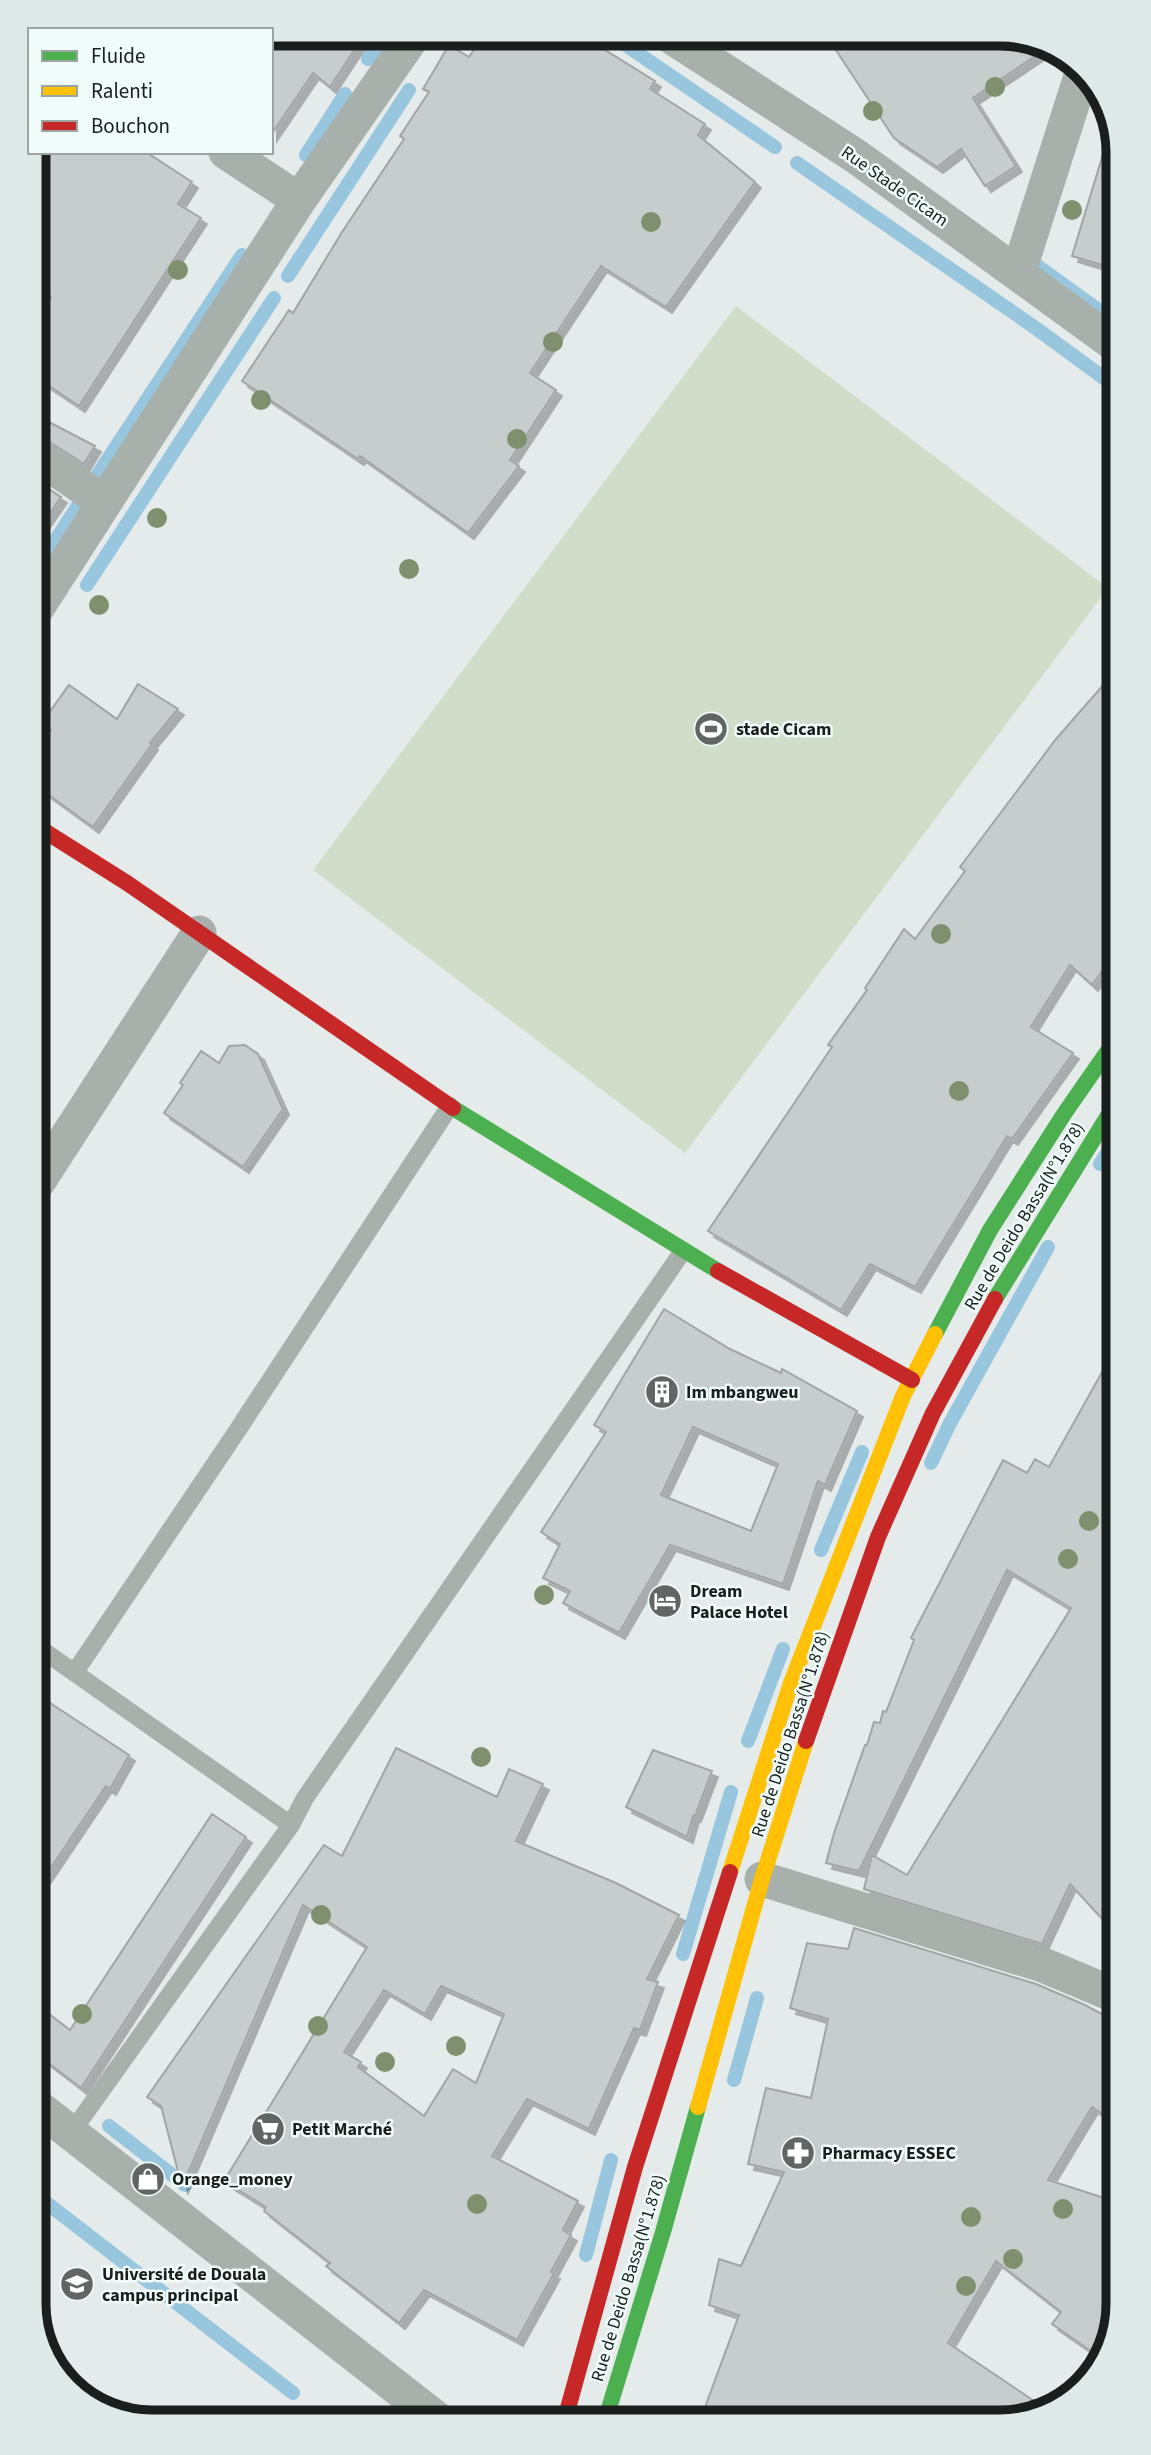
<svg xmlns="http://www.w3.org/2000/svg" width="1151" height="2455" viewBox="0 0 1151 2455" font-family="'Source Sans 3',sans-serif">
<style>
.green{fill:#cfddc9}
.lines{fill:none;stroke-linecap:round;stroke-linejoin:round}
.stream{stroke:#97c6de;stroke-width:14}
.building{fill:#c7cccc;stroke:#a1a6a5;stroke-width:2;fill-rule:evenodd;filter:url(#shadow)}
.lane{stroke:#a7b0ab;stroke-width:18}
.street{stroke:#a7b0ab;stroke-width:35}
.fast{stroke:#4caf50;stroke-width:16}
.slow{stroke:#ffc107;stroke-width:16}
.jam{stroke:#c62828;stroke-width:16}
.tree{fill:#7e906e}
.labels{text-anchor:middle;stroke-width:5;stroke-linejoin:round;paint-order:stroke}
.street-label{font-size:18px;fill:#1a1f1e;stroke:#effcf9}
.poi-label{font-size:18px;font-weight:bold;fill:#1a1f1e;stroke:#effcf9;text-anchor:start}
.rim{fill:none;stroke:#1a1f1e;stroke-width:9}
</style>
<defs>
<filter id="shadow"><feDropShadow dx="6" dy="6" stdDeviation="0" flood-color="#0004"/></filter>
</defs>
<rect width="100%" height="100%" fill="#e5ebea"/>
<path class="green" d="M736 306 1108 588 685 1153 313 870Z"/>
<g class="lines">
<path class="stream" d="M614 37 775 147
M368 59 381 39
M306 155 345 94
M797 163 1037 329 1112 384
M1032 262 1112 320
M288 276 409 90
M96 477 242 255
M35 572 79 504
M87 585 274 298
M1100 1164 1114 1142
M931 1463 949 1425 1048 1247
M821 1550 862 1452
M748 1741 783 1649
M683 1954 731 1792
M734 2080 757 1998
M109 2126 185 2185
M39 2197 293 2393
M586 2255 611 2160"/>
</g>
<path class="building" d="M1008 34 1047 48 973 98 1016 166 985 186 961 149 937 167 894 138 826 35Z
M586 38 655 81 650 89 705 124 698 135 755 182 666 307 601 266 530 373 556 390 510 460 519 466 468 533 360 456 358 459 242 381 289 310 293 313 342 232 404 139 400 136 429 92 423 89 449 45 469 57 481 39Z
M361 40 330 87 313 73 271 135V41Z
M34 152H146L192 182 178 204 201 218 79 406 34 376V323L51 297 34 285Z
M1103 154 1111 155 1112 268 1072 256Z
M47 421 95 446 84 464 40 436Z
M34 479 61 497 35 535Z
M1113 674 1114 955 1092 985 1070 965 1031 1027 1073 1053 1012 1139 1007 1136 915 1287 870 1264 841 1310 708 1231 832 1047 828 1045 867 990 865 988 904 929 915 939 965 871 960 867 1056 739Z
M138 684 178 709 150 743 152 744 93 827 35 785V752L51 730 41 724 69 685 117 719Z
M245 1045 258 1054 283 1109 243 1167 164 1113 183 1085 180 1083 201 1051 219 1063 229 1046Z
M664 1309 730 1349 781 1373 782 1369 857 1411 825 1485 818 1481 783 1584 670 1545 619 1633 563 1603 570 1591 543 1578 560 1544 541 1532 606 1432 594 1425ZM693 1427 778 1464 751 1531 661 1495Z
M1115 1349 1117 1935 1070 1884 1042 1944 864 1889 872 1855 907 1875 1071 1608 1007 1570 859 1871 826 1863 834 1833 865 1745H867L874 1722 880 1723 883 1711 886 1712 914 1640 911 1638 1003 1460 1027 1473 1035 1459 1049 1467Z
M38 1695 129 1755 110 1789 106 1786 38 1887Z
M396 1748 497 1797 509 1769 543 1784 516 1841 616 1883 679 1915 647 1979 658 1982 640 2030 634 2028 589 2129 527 2099 492 2156 578 2201 563 2230 571 2235 551 2272 554 2273 517 2340 424 2290 399 2323 326 2266 330 2263 264 2211 266 2207 224 2181 367 1947 303 1905 182 2187 161 2106 147 2097 324 1845 342 1856ZM441 1986 504 2014 476 2083 453 2069 424 2116 358 2067 361 2062 344 2052 384 1990 425 2014Z
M653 1750 712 1771 695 1816H693L687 1837 626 1807Z
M212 1814 246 1837 81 2088 39 2056V2006L70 2030Z
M854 1928 1036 1984 1085 2005 1117 2022V2124L1092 2107 1048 2180 1117 2202 1118 2304 1101 2358 1052 2324 1061 2312 996 2261 948 2343 1046 2409 1038 2415 701 2418 739 2315 709 2305 719 2259 741 2266 784 2172 748 2164 766 2088 811 2098 828 2019 790 2008 807 1943 848 1949Z"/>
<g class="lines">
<path class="lane" d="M38 1647 291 1825
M75 1672 237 1431 450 1106
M71 2133 291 1825 305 1798 683 1251"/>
<path class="street" d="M672 37 857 157 1112 342
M226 152 299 200
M1018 274 1082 73
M34 454 104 502
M35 611 299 200 411 39
M36 1185 199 933
M762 1879 1043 1965 1117 1996
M39 2108 437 2419"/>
<path class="fast" d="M453 1108 718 1271
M995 1299 1114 1106
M935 1334 990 1230 1064 1114 1114 1042
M606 2418 663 2232 698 2107"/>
<path class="slow" d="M730 1872 791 1683 903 1396 935 1334
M698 2107 762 1879 806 1741"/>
<path class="jam" d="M35 825 127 883 453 1108
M718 1271 912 1380
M806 1741 878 1537 933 1413 995 1299
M565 2419 635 2167 730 1872"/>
</g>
<g class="tree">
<circle cx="995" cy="87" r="10"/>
<circle cx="873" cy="111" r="10"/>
<circle cx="1072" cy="210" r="10"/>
<circle cx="651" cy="222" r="10"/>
<circle cx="178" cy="270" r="10"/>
<circle cx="553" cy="342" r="10"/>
<circle cx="261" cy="400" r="10"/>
<circle cx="517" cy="439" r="10"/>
<circle cx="157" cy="518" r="10"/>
<circle cx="409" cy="569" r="10"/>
<circle cx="99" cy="605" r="10"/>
<circle cx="941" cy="934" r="10"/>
<circle cx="959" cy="1091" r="10"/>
<circle cx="1089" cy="1521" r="10"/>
<circle cx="1068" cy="1559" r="10"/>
<circle cx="544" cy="1595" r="10"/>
<circle cx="481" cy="1757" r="10"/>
<circle cx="321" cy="1915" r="10"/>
<circle cx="82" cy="2014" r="10"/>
<circle cx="318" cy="2026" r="10"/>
<circle cx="456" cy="2046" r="10"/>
<circle cx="385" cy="2062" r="10"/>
<circle cx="477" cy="2204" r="10"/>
<circle cx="1063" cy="2209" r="10"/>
<circle cx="971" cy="2217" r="10"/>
<circle cx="1013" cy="2259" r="10"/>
<circle cx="966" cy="2286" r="10"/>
</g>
<defs>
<g id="stadium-disc" transform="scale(1.75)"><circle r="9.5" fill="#616665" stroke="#effcf9"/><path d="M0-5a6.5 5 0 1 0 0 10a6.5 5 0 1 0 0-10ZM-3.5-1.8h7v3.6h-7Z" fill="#fff"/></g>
<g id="building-disc" transform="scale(1.75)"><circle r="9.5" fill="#616665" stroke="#effcf9"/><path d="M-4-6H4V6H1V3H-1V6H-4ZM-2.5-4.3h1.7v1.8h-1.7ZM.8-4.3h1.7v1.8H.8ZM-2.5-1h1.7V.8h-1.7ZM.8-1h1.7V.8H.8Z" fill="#fff"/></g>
<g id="hotel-disc" transform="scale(1.75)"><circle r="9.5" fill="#616665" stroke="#effcf9"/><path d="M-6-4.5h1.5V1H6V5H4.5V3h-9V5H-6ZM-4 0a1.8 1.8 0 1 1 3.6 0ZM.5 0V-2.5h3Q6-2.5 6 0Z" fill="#fff"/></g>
<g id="supermarket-disc" transform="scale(1.75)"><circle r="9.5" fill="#616665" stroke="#effcf9"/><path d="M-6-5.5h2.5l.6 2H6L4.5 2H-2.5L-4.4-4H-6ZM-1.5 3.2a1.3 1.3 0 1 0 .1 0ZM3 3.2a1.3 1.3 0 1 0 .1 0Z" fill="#fff"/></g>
<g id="pharmacy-disc" transform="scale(1.75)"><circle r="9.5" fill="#616665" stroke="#effcf9"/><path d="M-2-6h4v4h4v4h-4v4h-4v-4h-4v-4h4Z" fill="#fff"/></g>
<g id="shop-disc" transform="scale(1.75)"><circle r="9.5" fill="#616665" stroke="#effcf9"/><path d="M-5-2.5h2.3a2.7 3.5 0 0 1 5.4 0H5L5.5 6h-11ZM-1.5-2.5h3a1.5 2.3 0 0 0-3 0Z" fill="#fff"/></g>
<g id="university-disc" transform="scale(1.75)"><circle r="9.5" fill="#616665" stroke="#effcf9"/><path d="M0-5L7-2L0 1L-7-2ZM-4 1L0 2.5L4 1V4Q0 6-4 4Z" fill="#fff"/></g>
</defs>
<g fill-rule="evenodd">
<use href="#stadium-disc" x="711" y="729"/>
<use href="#building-disc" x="662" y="1392"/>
<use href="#hotel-disc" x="665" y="1601"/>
<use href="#supermarket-disc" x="268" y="2129"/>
<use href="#pharmacy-disc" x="798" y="2153"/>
<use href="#shop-disc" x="148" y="2179"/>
<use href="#university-disc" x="77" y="2284"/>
</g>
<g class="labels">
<g class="street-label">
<text transform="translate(895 186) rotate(35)" y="6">Rue Stade Cicam</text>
<text transform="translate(1024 1216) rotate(-59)" y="6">Rue de Deido Bassa(N°1.878)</text>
<text transform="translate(790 1734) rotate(-72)" y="6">Rue de Deido Bassa(N°1.878)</text>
<text transform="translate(628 2278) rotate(-73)" y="6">Rue de Deido Bassa(N°1.878)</text>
</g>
<g class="poi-label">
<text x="736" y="735">stade Cicam</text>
<text x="686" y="1398">Im mbangweu</text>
<text x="690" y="1597">Dream<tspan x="690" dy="21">Palace Hotel</tspan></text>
<text x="292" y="2135">Petit Marché</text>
<text x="822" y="2159">Pharmacy ESSEC</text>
<text x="172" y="2185">Orange_money</text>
<text x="102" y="2280">Université de Douala<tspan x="102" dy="21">campus principal</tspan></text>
</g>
</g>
<path d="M0 0H1151V2455H0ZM152 46H1000A106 106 0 0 1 1106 152V2304A106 106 0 0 1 1000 2410H152A106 106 0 0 1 46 2304V152A106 106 0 0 1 152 46Z" fill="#deeae7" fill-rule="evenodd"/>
<path class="rim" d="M152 46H1000A106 106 0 0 1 1106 152V2304A106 106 0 0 1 1000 2410H152A106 106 0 0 1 46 2304V152A106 106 0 0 1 152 46Z"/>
<rect x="28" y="28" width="245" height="126" fill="#effcf9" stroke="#9aa4a1" stroke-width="2"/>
<rect x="42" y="51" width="35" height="10" fill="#4caf50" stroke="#9aa4a1" stroke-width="2"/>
<text x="91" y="63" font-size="21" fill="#1a1f1e">Fluide</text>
<rect x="42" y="86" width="35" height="10" fill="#ffc107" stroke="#9aa4a1" stroke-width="2"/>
<text x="91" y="98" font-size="21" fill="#1a1f1e">Ralenti</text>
<rect x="42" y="121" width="35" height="10" fill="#c62828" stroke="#9aa4a1" stroke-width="2"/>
<text x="91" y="133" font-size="21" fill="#1a1f1e">Bouchon</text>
</svg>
